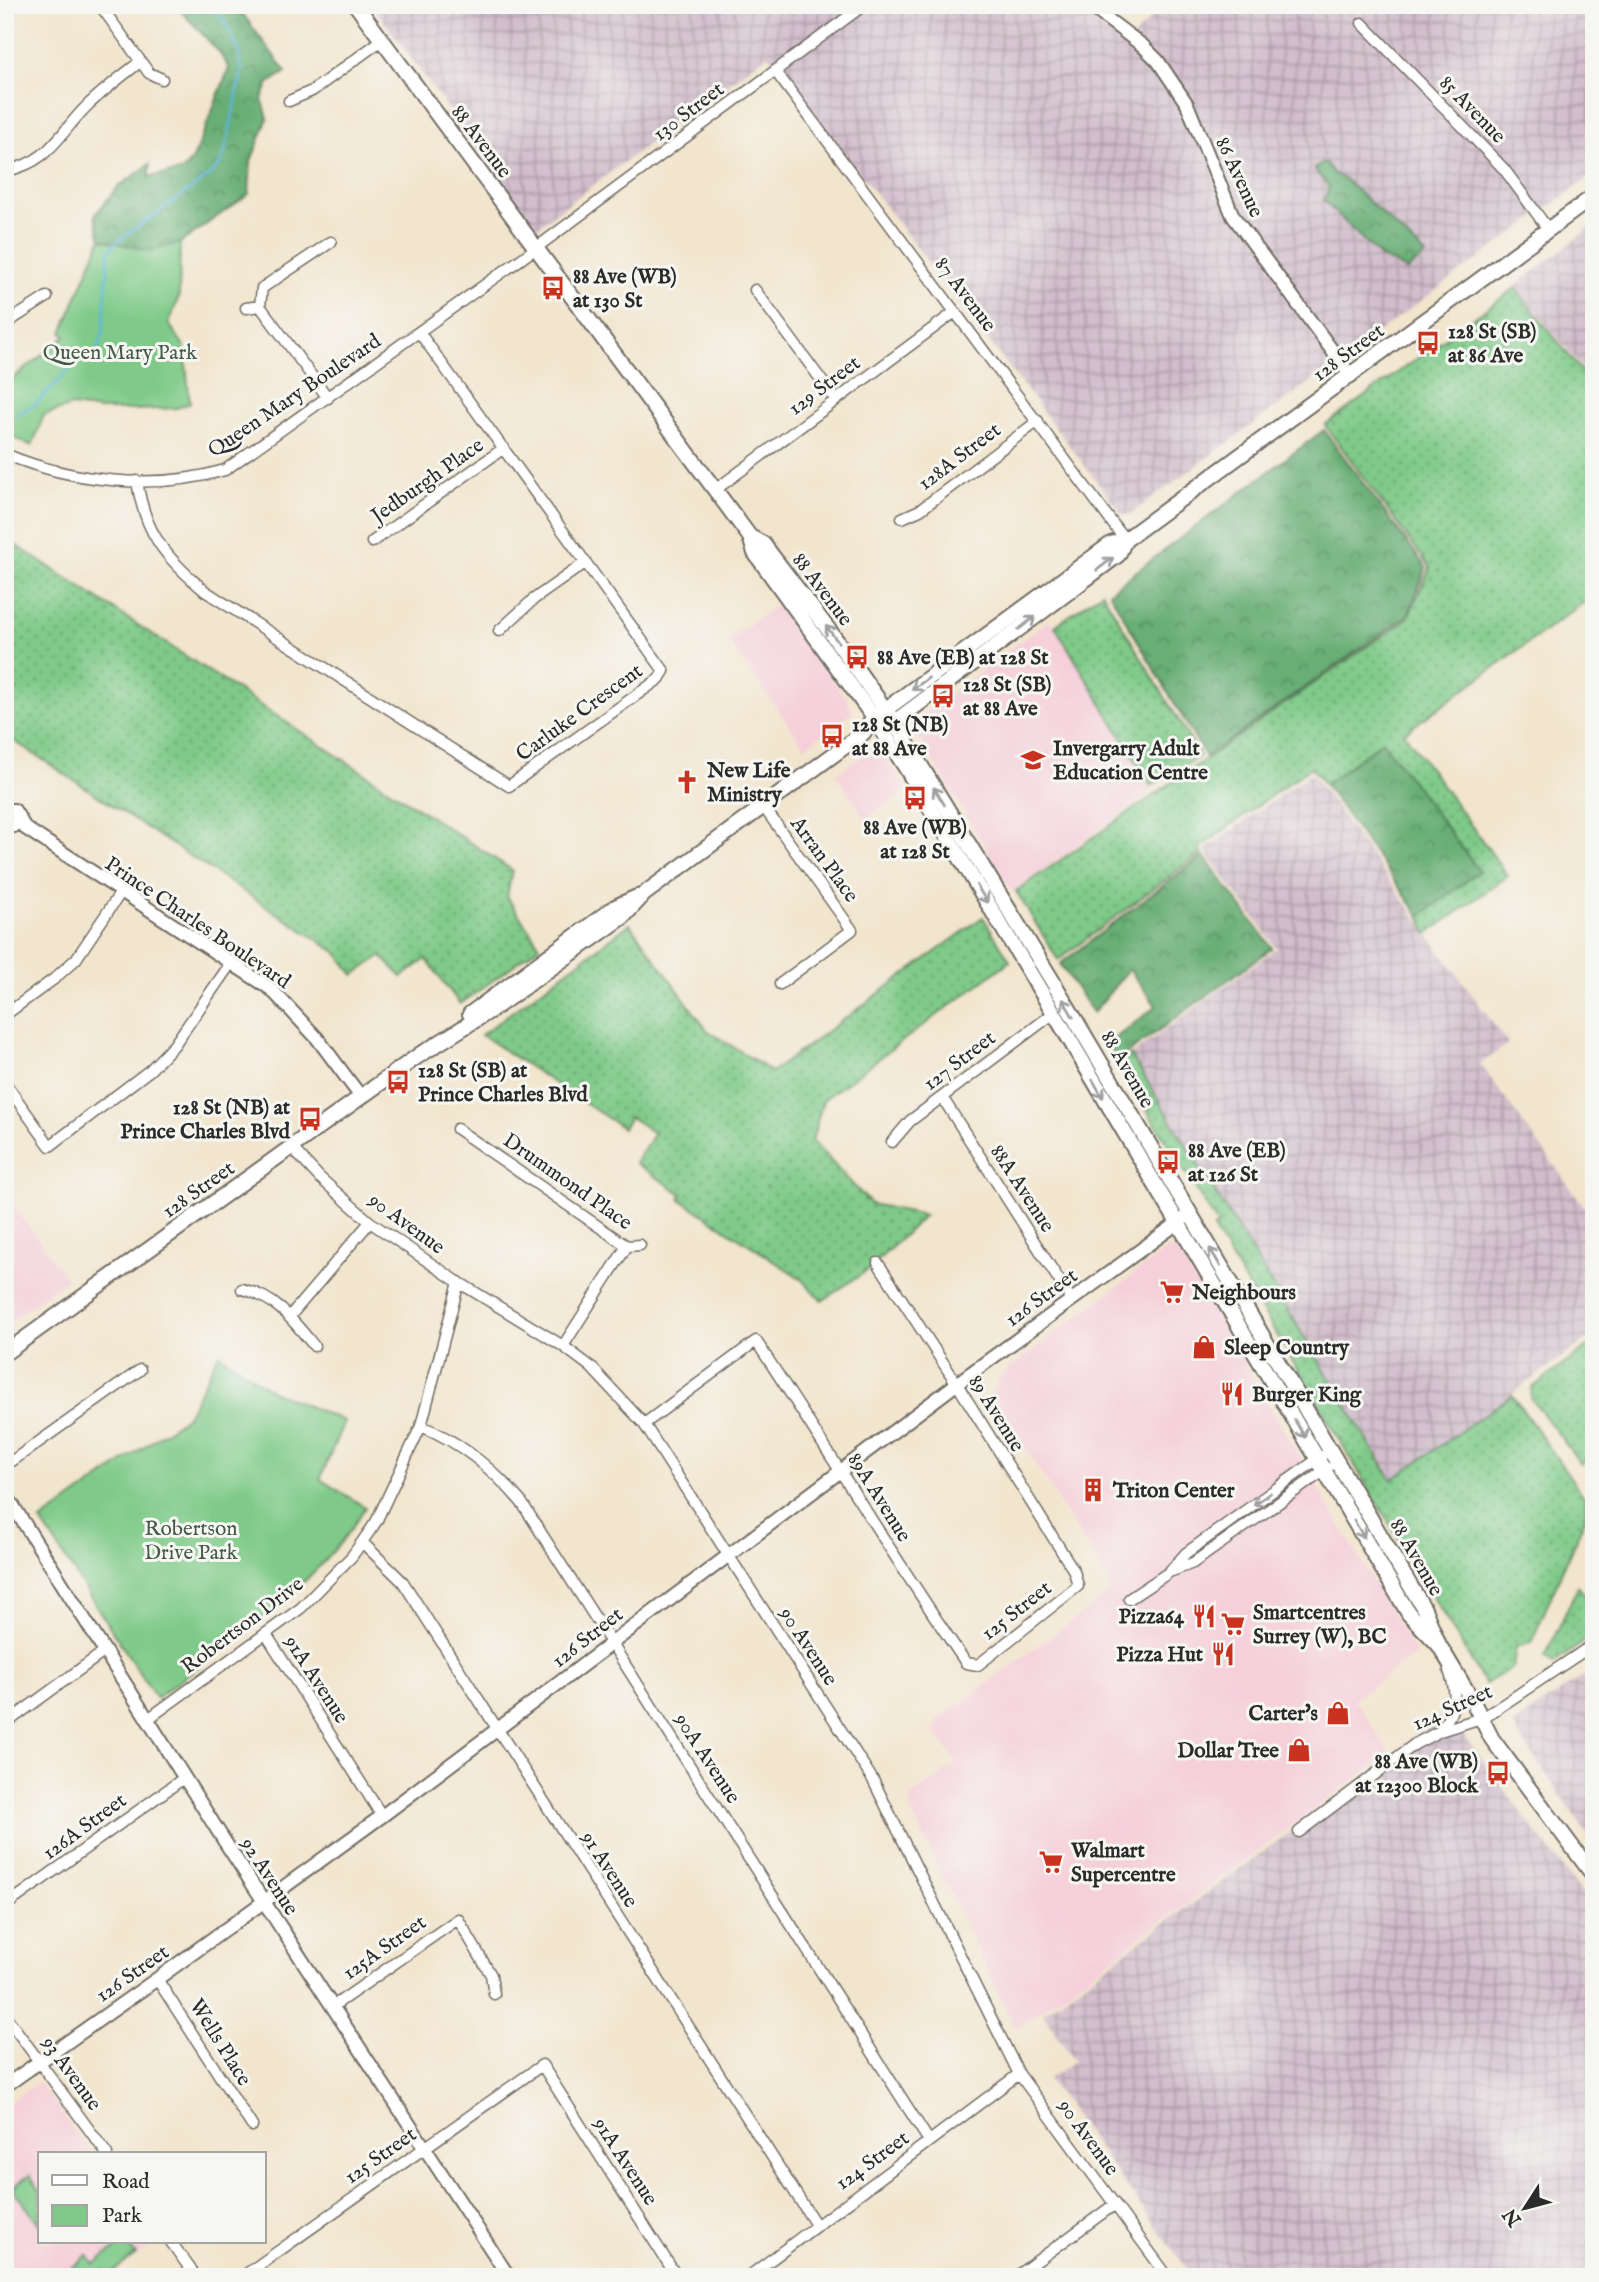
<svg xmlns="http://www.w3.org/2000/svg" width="1599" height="2282" viewBox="0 0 1599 2282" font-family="'IM FELL English',serif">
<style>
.built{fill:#f5cfda}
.industrial{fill:url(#industrial-grid)}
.grass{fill:url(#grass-dots);stroke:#557a5a;stroke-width:2}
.forest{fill:url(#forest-crowns);stroke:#496c50;stroke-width:2}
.park{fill:#7fca88;stroke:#557a5a;stroke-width:2}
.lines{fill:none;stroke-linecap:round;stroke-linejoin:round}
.stream{stroke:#5eb5db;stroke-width:2.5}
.minor-casing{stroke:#716c64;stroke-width:13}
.tertiary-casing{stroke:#716c64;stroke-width:16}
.secondary-casing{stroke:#716c64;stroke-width:18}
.minor{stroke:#fff;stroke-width:10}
.tertiary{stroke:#fff;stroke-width:12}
.secondary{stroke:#fff;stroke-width:14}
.oneway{stroke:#a0a0a0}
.labels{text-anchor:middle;stroke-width:6;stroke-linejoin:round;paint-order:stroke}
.street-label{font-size:21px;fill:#2b2b2b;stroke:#f6f6f2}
.poi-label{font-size:21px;font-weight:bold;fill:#2b2b2b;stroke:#f6f6f2;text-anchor:start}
.park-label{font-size:21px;fill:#445b47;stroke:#f6f6f2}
</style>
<defs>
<pattern id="industrial-grid" width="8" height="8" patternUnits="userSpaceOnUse" patternTransform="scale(1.75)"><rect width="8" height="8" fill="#d1bdcb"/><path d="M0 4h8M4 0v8" fill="none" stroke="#aa9aa5"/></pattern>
<pattern id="grass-dots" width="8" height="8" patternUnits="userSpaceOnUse" patternTransform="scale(1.75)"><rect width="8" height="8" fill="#7fca88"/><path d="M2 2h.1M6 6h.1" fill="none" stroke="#68a46f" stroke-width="1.8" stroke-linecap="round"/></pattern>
<pattern id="forest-crowns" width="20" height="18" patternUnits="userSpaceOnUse" patternTransform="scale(1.75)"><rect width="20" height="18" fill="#67ae74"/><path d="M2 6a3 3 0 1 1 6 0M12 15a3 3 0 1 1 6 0" fill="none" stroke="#558e5f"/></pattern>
</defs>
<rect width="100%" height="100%" fill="#f6f6f2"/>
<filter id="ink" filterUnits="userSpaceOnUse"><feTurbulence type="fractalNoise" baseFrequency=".0143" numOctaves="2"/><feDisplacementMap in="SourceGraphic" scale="14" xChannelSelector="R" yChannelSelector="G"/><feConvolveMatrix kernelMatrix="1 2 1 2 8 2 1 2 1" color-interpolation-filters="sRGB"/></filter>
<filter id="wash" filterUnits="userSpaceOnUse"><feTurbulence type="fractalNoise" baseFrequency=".00686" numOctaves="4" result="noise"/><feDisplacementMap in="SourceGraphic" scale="28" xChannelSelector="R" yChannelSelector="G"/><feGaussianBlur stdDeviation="1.57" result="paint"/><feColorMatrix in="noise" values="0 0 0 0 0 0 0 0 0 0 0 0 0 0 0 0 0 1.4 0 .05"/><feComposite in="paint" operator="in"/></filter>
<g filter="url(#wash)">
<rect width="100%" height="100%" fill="#f2e5cd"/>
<path class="built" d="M777 604 847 699 853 712 805 747 728 641Z
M1049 620 1071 652 1151 792 1012 892 913 727 914 724 915 720Z
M875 747 882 751 906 790 865 819 836 774Z
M5 1195 67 1279 5 1325Z
M1173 1249 1179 1253 1416 1654 1354 1699 1389 1751 1386 1757 1016 2029 909 1807 911 1797 957 1763 934 1731 939 1719 1107 1595 1109 1581 991 1394 1004 1372 1166 1250Z
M39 2082 91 2154H40V2242L155 2243 108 2277H5V2105Z"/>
<path class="industrial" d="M372 5H1072L1126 45 1163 5H1330L1336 12 1350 5H1581L1594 21V174L1129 515 1122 514 768 54 536 228Z
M1594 225V383L1515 286Z
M1311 773 1508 1044 1480 1064 1594 1220V1334L1392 1481 1131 1055 1277 948 1204 850Z
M1594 1666 1593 1675 1594 1844 1512 1725 1591 1671 1590 1669Z
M1446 1712 1594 1909V2277H1193L1048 2079 1074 2061 1043 2013 1391 1758Z"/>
<path class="grass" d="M1515 288 1594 387V595L1404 733 1508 876 1427 934 1420 916 1479 871 1382 742 1325 785 1311 767 1199 848 1202 852 1058 960 1016 891 1408 618 1430 568 1325 425Z
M5 538 512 870 507 897 540 946 460 1004 426 959 402 977 381 956 354 975 336 952 5 735Z
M1102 592 1200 756 1151 786 1055 626Z
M983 917 1010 961 823 1100 812 1141 871 1204 925 1215 869 1269 822 1301 800 1278 680 1199 682 1194 635 1163 654 1133 630 1117 623 1128 481 1035 630 924 707 1030 772 1072Z
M1131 1055 1392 1480 1512 1395 1585 1498 1586 1516 1531 1643 1516 1647 1513 1667 1485 1684 1213 1228 1218 1225 1119 1065Z
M1594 1342V1454L1581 1464 1531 1398 1532 1388Z
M1578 1586 1594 1606 1593 1632 1581 1644 1553 1664 1545 1657Z"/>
<path class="forest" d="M180 5H236L286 72 269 83 262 99 268 118 251 161 249 194 180 243 149 251 101 239 95 215 118 187 150 164 149 177 182 171 193 159 229 68 219 52 181 11Z
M1325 162 1334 174 1345 179 1426 255 1406 271 1391 261 1382 259 1324 201 1329 187 1314 169Z
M1324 430 1426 568 1408 615 1206 757 1109 592Z
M1382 741 1479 871 1420 916 1325 785Z
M1203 855 1272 948 1118 1060 1108 1044 1156 1006 1129 969 1093 1013 1060 964Z"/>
<path class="park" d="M101 239 149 251 180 243 179 296 169 324 184 346 190 403 177 408 135 410H100L72 406 44 415 32 446 5 433V385L66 336 62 333Z
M219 1354 272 1391 344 1421 320 1479 365 1507C321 1584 226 1645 156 1698L41 1521 187 1416Z
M30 2175 40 2190V2225L12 2188Z
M125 2242 136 2255 108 2275 104 2270 94 2277H66L64 2273 88 2255 94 2264Z"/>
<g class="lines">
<path class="stream" d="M16 415 34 405 55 385 69 368 99 347 103 332 109 252 114 244 209 176 219 166 225 152 242 70 238 50 229 30 213 5"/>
</g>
</g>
<g filter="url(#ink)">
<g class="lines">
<g class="minor-casing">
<path id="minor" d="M100 5 149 73 162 79
M1362 23 1504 169 1548 229
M776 72 1125 540
M289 101 312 91 382 40
M5 171C52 162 59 132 89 104 105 89 123 75 140 62
M755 290 836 400
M246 308 260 306
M5 324 47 297
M328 398 260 306 262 288 331 242
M5 454C72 482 155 491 225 470L521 259 864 5
M137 481C145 534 165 557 205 591L509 786 659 679 664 671 419 332
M715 490 955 312
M902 518 920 510 1038 421
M372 542 504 448
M499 631 534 599 585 563
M763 806 852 930 780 984
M5 1015 54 979 76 959 121 892
M5 1083 50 1146 150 1070 174 1045 231 963
M942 1097 1071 1299
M457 1129 627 1246 563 1346
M892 1142 910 1121 1054 1013
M292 1148 319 1177 370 1222 455 1280 563 1346 591 1367 644 1424 873 1780 1019 2074 1168 2277
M627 1246 640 1245
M242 1289C276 1297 293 1320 314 1346
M290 1316 370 1222
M644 1424 756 1341C827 1448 893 1557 966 1663L978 1665 1078 1586 1074 1571 957 1384 878 1263
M421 1426C461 1442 494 1470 522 1503L929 2141
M5 1466 140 1370
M362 1542 403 1582 816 2225
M1172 1571 1193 1563 1328 1468
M1129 1599 1168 1573 1186 1553 1322 1456
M266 1634 382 1816
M148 1719 301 1608 352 1556 362 1542 376 1522 421 1426 459 1282
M5 1724 105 1651
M1440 1731C1457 1708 1458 1696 1449 1670
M1299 1832 1415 1744 1440 1731 1481 1718 1495 1710 1591 1646
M5 1906 184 1778
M157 1979 252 2126
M332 2007 458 1919 491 1975 494 1994
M5 2015 107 2154
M171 2242 196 2277
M242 2277 542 2065 677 2277
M748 2277 1019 2074
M1015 2277 1115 2204"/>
</g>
<g class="tertiary-casing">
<path id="tertiary" d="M1089 5 1143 46 1158 61 1187 104 1233 216 1351 376
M5 810H14L19 818 14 826 5 827
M19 818 25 828 271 989 317 1038 361 1097
M5 1493 225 1842 509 2277
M5 2086 157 1979 382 1816 967 1376 1186 1217"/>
</g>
<g class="secondary-casing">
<path id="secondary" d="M356 5 750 537 755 553 874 718 906 768 1054 1013 1409 1614 1439 1645
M750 537 763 544 831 633 894 722 1053 982 1424 1609 1439 1645 1472 1700 1492 1739 1594 1876
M889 726 1118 555 1125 540
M470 1014 615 907 637 897
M415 1058 496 1007 623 917 644 894 863 733 874 718 1111 544 1125 540 1594 196
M5 1353 422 1053"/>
</g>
<use href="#minor" class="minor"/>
<use href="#tertiary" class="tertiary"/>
<use href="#secondary" class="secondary"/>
</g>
<defs><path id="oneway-shaft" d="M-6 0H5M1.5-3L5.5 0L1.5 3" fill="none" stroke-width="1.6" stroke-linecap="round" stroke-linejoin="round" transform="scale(1.75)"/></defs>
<g class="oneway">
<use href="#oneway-shaft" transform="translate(1105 564) rotate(-37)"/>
<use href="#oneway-shaft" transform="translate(1027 623) rotate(-37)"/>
<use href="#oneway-shaft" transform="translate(832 634) rotate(-127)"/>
<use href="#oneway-shaft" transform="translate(920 684) rotate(144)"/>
<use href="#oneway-shaft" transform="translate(939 796) rotate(-122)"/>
<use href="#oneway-shaft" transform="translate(982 894) rotate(58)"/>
<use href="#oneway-shaft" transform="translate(1068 1008) rotate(-120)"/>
<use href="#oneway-shaft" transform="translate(1098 1089) rotate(60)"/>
<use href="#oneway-shaft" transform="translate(1215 1257) rotate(-121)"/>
<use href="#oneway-shaft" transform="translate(1300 1429) rotate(59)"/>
<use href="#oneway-shaft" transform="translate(1262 1499) rotate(144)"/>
<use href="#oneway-shaft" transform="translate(1359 1529) rotate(60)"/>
</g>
</g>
<defs>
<g id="bus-bare" transform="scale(1.89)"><path d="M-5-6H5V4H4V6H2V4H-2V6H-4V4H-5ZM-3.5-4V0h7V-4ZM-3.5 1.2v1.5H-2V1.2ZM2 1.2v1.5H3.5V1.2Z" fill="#c8321e" stroke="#f6f6f2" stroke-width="2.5" paint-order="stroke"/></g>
<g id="school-bare" transform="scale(1.89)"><path d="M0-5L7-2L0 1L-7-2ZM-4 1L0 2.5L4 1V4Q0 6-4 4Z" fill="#c8321e" stroke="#f6f6f2" stroke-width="2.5" paint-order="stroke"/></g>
<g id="church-bare" transform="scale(1.89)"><path d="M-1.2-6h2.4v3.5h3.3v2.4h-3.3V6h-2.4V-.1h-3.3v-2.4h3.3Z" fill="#c8321e" stroke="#f6f6f2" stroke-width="2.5" paint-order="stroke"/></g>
<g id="supermarket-bare" transform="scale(1.89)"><path d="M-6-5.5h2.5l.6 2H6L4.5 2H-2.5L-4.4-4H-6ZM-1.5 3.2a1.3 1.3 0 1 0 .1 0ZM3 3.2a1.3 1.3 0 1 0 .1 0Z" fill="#c8321e" stroke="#f6f6f2" stroke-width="2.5" paint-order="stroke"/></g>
<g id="shop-bare" transform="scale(1.89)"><path d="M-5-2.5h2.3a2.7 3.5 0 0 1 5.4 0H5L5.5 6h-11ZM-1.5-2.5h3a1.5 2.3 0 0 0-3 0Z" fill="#c8321e" stroke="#f6f6f2" stroke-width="2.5" paint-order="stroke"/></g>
<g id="restaurant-bare" transform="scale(1.89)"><path d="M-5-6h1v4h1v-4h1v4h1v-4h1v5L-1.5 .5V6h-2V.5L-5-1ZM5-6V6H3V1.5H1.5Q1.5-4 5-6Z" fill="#c8321e" stroke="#f6f6f2" stroke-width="2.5" paint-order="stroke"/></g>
<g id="building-bare" transform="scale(1.89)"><path d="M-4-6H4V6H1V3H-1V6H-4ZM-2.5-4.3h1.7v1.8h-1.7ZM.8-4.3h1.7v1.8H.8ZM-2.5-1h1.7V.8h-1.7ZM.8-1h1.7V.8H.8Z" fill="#c8321e" stroke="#f6f6f2" stroke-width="2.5" paint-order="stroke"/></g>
</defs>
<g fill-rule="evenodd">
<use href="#bus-bare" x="553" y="288"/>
<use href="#bus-bare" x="1428" y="343"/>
<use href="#bus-bare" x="857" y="657"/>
<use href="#bus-bare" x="943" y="696"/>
<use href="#bus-bare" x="832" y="736"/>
<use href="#school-bare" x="1033" y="760"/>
<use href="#church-bare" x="687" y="782"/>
<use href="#bus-bare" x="915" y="798"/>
<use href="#bus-bare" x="398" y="1082"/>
<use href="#bus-bare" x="310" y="1119"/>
<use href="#bus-bare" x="1168" y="1162"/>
<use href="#supermarket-bare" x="1172" y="1292"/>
<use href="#shop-bare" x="1204" y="1347"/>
<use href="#restaurant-bare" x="1232" y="1394"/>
<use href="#building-bare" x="1093" y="1490"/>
<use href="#restaurant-bare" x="1204" y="1616"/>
<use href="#supermarket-bare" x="1233" y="1624"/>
<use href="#restaurant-bare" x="1223" y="1654"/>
<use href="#shop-bare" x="1338" y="1713"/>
<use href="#shop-bare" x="1299" y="1750"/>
<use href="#bus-bare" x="1498" y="1773"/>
<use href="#supermarket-bare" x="1051" y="1862"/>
</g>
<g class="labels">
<g class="street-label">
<text transform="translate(1473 109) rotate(46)" y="7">85 Avenue</text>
<text transform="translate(688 111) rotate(-37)" y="7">130 Street</text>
<text transform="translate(482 141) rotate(53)" y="7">88 Avenue</text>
<text transform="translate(1240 177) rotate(65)" y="7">86 Avenue</text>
<text transform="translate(966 294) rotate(53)" y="7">87 Avenue</text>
<text transform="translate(1348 352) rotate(-36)" y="7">128 Street</text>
<text transform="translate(824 385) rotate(-37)" y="7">129 Street</text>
<text transform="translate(294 395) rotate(-34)" y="7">Queen Mary Boulevard</text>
<text transform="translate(959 456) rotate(-37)" y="7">128A Street</text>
<text transform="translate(427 480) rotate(-35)" y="7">Jedburgh Place</text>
<text transform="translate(823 589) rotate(53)" y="7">88 Avenue</text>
<text transform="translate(579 712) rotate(-36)" y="7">Carluke Crescent</text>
<text transform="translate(825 859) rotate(54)" y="7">Arran Place</text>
<text transform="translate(198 922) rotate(34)" y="7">Prince Charles Boulevard</text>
<text transform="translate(959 1060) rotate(-37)" y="7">127 Street</text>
<text transform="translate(1128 1069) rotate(60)" y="7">88 Avenue</text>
<text transform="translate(568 1181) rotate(35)" y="7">Drummond Place</text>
<text transform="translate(1023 1188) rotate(57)" y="7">88A Avenue</text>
<text transform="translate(198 1189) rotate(-35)" y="7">128 Street</text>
<text transform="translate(407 1223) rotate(36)" y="7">90 Avenue</text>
<text transform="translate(1041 1297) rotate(-36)" y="7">126 Street</text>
<text transform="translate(997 1413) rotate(58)" y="7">89 Avenue</text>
<text transform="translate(880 1497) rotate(58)" y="7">89A Avenue</text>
<text transform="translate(1417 1557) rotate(60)" y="7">88 Avenue</text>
<text transform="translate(1016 1610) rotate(-38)" y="7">125 Street</text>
<text transform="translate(242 1625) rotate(-37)" y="7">Robertson Drive</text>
<text transform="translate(587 1637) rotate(-38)" y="7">126 Street</text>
<text transform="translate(809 1646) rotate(57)" y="7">90 Avenue</text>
<text transform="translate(317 1679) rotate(57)" y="7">91A Avenue</text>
<text transform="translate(1452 1707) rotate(-24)" y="7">124 Street</text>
<text transform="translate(708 1758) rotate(57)" y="7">90A Avenue</text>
<text transform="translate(84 1826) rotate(-36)" y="7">126A Street</text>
<text transform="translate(610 1869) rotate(57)" y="7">91 Avenue</text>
<text transform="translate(270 1876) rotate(57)" y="7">92 Avenue</text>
<text transform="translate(384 1947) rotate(-35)" y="7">125A Street</text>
<text transform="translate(132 1973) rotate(-35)" y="7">126 Street</text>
<text transform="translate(221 2042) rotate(58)" y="7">Wells Place</text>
<text transform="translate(72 2073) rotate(54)" y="7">93 Avenue</text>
<text transform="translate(1089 2137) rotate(54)" y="7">90 Avenue</text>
<text transform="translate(380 2155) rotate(-35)" y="7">125 Street</text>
<text transform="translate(872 2160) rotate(-36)" y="7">124 Street</text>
<text transform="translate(626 2161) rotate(57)" y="7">91A Avenue</text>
</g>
<g class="poi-label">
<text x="573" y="283">88 Ave (WB)<tspan x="573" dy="24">at 130 St</tspan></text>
<text x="1448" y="338">128 St (SB)<tspan x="1448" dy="24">at 86 Ave</tspan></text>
<text x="877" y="664">88 Ave (EB) at 128 St</text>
<text x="963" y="691">128 St (SB)<tspan x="963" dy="24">at 88 Ave</tspan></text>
<text x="852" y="731">128 St (NB)<tspan x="852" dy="24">at 88 Ave</tspan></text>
<text x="1053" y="755">Invergarry Adult<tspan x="1053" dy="24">Education Centre</tspan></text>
<text x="707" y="777">New Life<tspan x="707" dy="24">Ministry</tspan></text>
<text x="915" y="834" text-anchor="middle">88 Ave (WB)<tspan x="915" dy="24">at 128 St</tspan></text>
<text x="418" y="1077">128 St (SB) at<tspan x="418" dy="24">Prince Charles Blvd</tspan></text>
<text x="290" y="1114" text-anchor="end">128 St (NB) at<tspan x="290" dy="24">Prince Charles Blvd</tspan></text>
<text x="1188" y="1157">88 Ave (EB)<tspan x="1188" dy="24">at 126 St</tspan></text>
<text x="1192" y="1299">Neighbours</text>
<text x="1224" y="1354">Sleep Country</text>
<text x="1252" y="1401">Burger King</text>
<text x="1113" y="1497">Triton Center</text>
<text x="1253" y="1619">Smartcentres<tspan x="1253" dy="24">Surrey (W), BC</tspan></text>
<text x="1184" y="1623" text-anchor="end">Pizza64</text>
<text x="1203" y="1661" text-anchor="end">Pizza Hut</text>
<text x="1318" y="1720" text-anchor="end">Carter's</text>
<text x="1279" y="1757" text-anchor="end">Dollar Tree</text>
<text x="1478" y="1768" text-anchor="end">88 Ave (WB)<tspan x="1478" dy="24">at 12300 Block</tspan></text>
<text x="1071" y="1857">Walmart<tspan x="1071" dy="24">Supercentre</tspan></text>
</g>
<g class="park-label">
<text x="120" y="359">Queen Mary Park</text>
<text x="191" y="1535">Robertson<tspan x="191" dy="24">Drive Park</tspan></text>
</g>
</g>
<rect width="1599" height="2282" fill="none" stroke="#f6f6f2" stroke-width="28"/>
<rect x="38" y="2152" width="228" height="91" fill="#f6f6f2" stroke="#a5a5a2" stroke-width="2"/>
<rect x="52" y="2175" width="35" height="10" fill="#ffffff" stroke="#a5a5a2" stroke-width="2"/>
<text x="102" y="2188" font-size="21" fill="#2b2b2b">Road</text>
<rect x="52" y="2205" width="35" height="21" fill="#7fca88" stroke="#a5a5a2" stroke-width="2"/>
<text x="102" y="2222" font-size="21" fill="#2b2b2b">Park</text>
<g transform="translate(1525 2208) rotate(234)" stroke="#f6f6f2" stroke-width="5" paint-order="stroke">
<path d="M0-5L12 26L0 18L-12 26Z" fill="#2b2b2b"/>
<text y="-10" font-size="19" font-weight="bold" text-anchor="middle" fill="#2b2b2b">N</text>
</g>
</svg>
